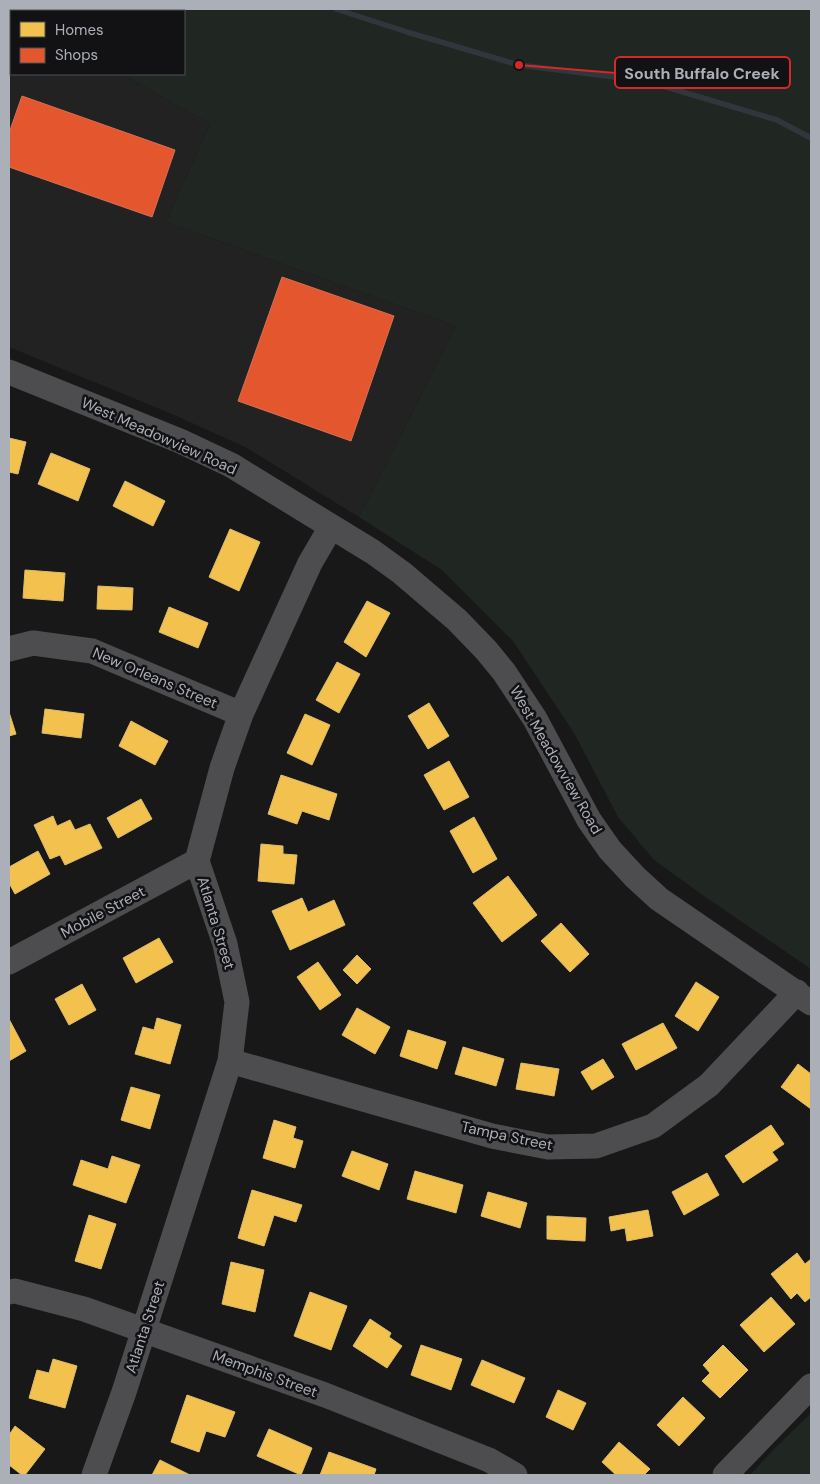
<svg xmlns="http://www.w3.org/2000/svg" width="820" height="1484" viewBox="0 0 820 1484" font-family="'DM Sans',sans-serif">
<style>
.built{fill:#222223}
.green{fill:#202621}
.homes{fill:#f2c14e;stroke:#ddbc6e}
.shops{fill:#e4572e;stroke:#d37157}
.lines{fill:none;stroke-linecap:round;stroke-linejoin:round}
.stream{stroke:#30373c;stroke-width:5.5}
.minor{stroke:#4d4d50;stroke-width:25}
.labels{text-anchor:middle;stroke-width:5;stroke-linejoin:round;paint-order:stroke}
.street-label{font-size:15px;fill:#abafb7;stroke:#121214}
.leader{fill:none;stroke:#d62828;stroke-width:2}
.callout-dot{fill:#d62828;stroke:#121214;stroke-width:2}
.callout{fill:#121214;stroke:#d62828;stroke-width:2}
.callout-label{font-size:16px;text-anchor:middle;font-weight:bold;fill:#abafb7}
</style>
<rect width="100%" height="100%" fill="#181818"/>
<path class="built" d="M9 10 12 11 11 74H122L210 124 166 222 456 326 359 517 247 448 172 414 9 347Z"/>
<path class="green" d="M9 9H811V969L704 896 654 860 618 817 574 733 513 641 442 570 359 517 456 326 166 222 210 124 122 74H184V11H12Z
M811 1413V1475H750L773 1450Z"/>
<path class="homes" d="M9 438 26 442 18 474 9 472Z
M51 453 90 469 78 501 38 484Z
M125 481 165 501 153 526 113 506Z
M230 529 260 542 239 591 209 577Z
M25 570 65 573 63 601 23 598Z
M98 586 133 588 132 610 97 609Z
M367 601 390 613 366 657 344 642Z
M169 607 208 623 198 648 159 632Z
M337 662 360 674 339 713 316 700Z
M429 703 449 736 428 749 408 716Z
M45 709 84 714 81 738 42 733Z
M9 712 16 734 9 736Z
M305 714 330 725 312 765 287 753Z
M131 721 168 741 155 765 119 746Z
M449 761 469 797 444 810 424 775Z
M281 775 337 794 329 820 302 811 297 824 268 814Z
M141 799 152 819 118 838 107 818Z
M53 816 57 826 70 820 75 830 90 824 102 848 65 865 60 855 50 859 34 825Z
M474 817 497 859 473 873 450 831Z
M261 844 283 846V854L297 855 294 884 258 881Z
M38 851 50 874 15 894 9 883V867Z
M508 876 537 915 502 942 473 903Z
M302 898 308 912 334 900 345 925 290 950 272 911Z
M561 923 589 954 570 972 541 941Z
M159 938 173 962 136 983 123 958Z
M357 955 371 969 357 984 343 970Z
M318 962 341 995 320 1010 297 977Z
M696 982 719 997 698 1031 675 1016Z
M82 984 96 1010 69 1025 55 999Z
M357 1008 390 1027 375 1054 342 1035Z
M157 1018 181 1025 170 1064 135 1054 143 1027 154 1030Z
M9 1019 26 1051 9 1061Z
M663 1023 677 1048 636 1070 622 1044Z
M408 1030 446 1042 437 1069 400 1056Z
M463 1047 504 1059 496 1086 455 1074Z
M603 1059 614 1077 592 1090 581 1072Z
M521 1063 559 1069 554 1096 516 1089Z
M798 1064 811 1074V1109L781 1087Z
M131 1087 160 1095 150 1129 121 1120Z
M274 1120 296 1127 293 1138 303 1141 295 1168 263 1158Z
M771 1125 784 1144 772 1152 778 1160 743 1183 725 1156Z
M352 1151 388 1164 379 1190 342 1176Z
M112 1156 140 1165 126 1203 73 1185 81 1160 108 1169Z
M415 1171 463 1185 456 1213 407 1199Z
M707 1173 719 1195 684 1215 672 1192Z
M252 1190 302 1205 296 1222 274 1215 264 1246 238 1238Z
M488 1192 527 1203 520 1228 481 1216Z
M648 1210 653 1236 627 1241 625 1228 611 1231 609 1217Z
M89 1215 116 1224 101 1269 75 1261Z
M547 1216 586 1218 585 1241 547 1239Z
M797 1253 805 1264 811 1259V1297L805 1302 797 1293 791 1299 771 1274Z
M231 1262 264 1270 255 1312 222 1304Z
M310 1292 347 1306 331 1350 294 1336Z
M771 1297 795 1324 764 1352 740 1325Z
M370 1319 391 1333 389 1337 402 1346 387 1368 353 1346Z
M421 1345 462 1359 451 1390 411 1375Z
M723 1345 748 1370 720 1398 702 1381 710 1373 703 1365Z
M53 1359 77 1366 65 1408 29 1398 37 1370 49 1373Z
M482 1360 525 1378 514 1403 471 1385Z
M558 1390 586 1403 573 1430 546 1417Z
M187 1395 235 1412 225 1437 206 1431 199 1452 171 1442Z
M683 1397 705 1418 679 1446 657 1425Z
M15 1426 45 1449 25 1475H22L9 1465V1435Z
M269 1429 312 1448 301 1475 257 1456Z
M619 1442 650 1469 644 1475H616L602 1462Z
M329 1452 376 1469 374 1475H320Z
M160 1460 190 1475H152Z"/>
<path class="shops" d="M22 96 175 150 152 217 9 167V133Z
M282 277 394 316 351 441 238 401Z"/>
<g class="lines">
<path class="stream" d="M336 9 407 32 519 65 646 81 777 120 811 138
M38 11 39 9"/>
<path class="minor" d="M9 372 180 441 231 465 373 552 402 573 457 620 486 650 504 672 535 719 589 820 610 850 635 877 659 899 811 1003
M9 649 33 643 92 651 241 714
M9 962 197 861
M230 1061 492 1136 548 1147 596 1146 653 1126 709 1085 797 992
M9 1292 15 1291 84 1309 325 1395 489 1460 515 1475
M94 1475 124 1392 230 1061 237 1002 225 944 197 861 222 768 241 714 310 563 331 527
M725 1475 811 1386"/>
</g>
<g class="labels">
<g class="street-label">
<text transform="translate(159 436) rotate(24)" y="5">West Meadowview Road</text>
<text transform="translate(155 678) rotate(23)" y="5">New Orleans Street</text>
<text transform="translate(556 760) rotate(60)" y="5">West Meadowview Road</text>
<text transform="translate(103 912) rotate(-28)" y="5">Mobile Street</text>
<text transform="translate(216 923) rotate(73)" y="5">Atlanta Street</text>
<text transform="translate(507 1136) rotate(12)" y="5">Tampa Street</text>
<text transform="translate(145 1327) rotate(-72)" y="5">Atlanta Street</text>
<text transform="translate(265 1374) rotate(20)" y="5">Memphis Street</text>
</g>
</g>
<path class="leader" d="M519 65L615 73"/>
<circle class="callout-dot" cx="519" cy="65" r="5"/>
<rect class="callout" x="615" y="57" width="175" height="31" rx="5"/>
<g class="callout-label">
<text x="702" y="79">South Buffalo Creek</text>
</g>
<rect width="820" height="1484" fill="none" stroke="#abafb7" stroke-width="20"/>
<rect x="10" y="10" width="175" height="65" fill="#121214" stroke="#4f5155"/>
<rect x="20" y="22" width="25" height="15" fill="#f2c14e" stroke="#4f5155"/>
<text x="55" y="35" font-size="15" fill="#abafb7">Homes</text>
<rect x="20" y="48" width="25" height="15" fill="#e4572e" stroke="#4f5155"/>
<text x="55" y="60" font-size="15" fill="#abafb7">Shops</text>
</svg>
